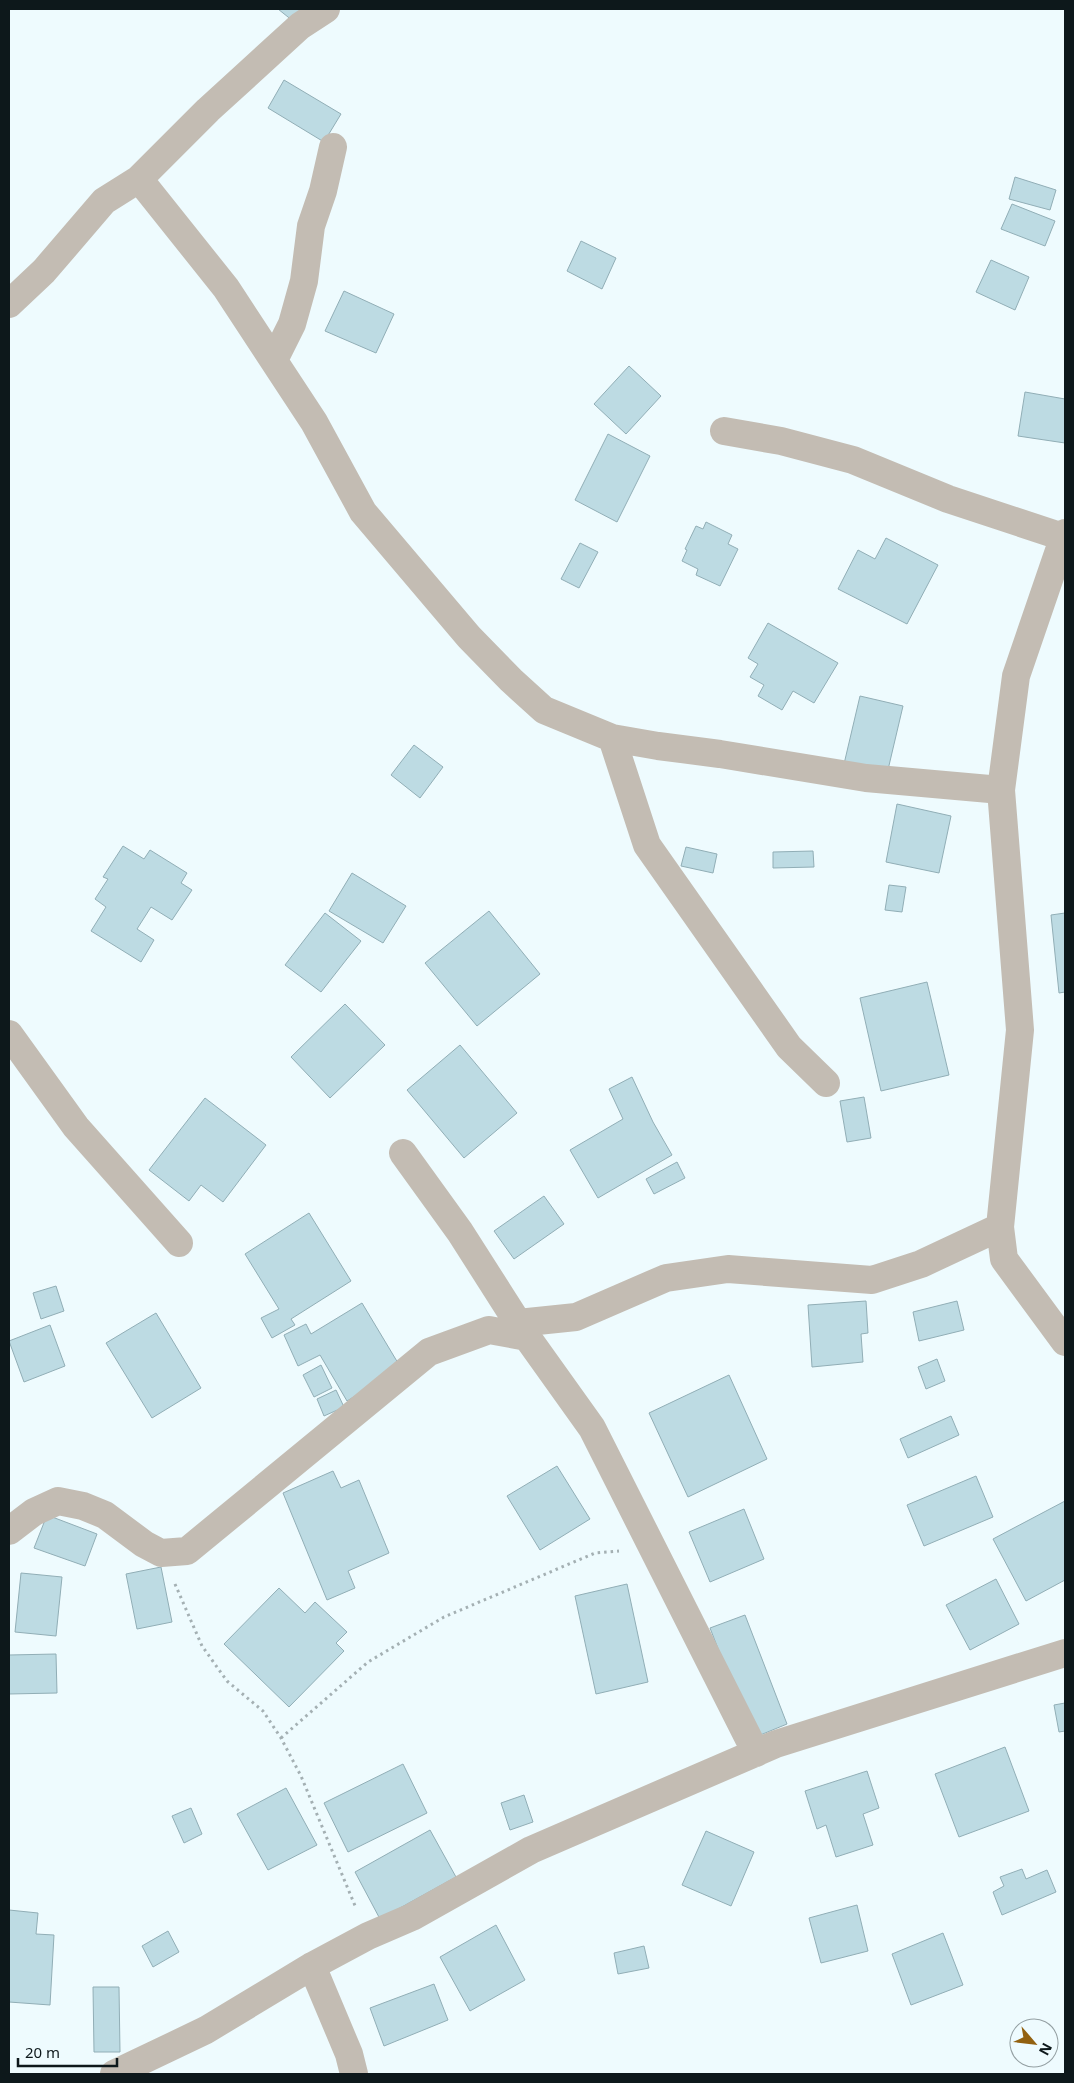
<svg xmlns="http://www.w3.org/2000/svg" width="1074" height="2083" viewBox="0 0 1074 2083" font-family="'Noto Sans',sans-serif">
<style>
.building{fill:#bddbe3;stroke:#91aeb6}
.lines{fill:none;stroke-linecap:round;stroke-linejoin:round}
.path{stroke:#a4b0b3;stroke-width:3;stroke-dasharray:2.5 4;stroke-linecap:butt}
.minor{stroke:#c3bcb3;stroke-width:28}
</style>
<rect width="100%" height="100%" fill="#eefbfe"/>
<path class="building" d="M278 9H311L298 25Z
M284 80 341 114 324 142 268 108Z
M1015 177 1056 190 1050 210 1009 199Z
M1012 204 1055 221 1045 246 1001 229Z
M581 241 616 258 602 289 567 271Z
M991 260 1029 277 1015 310 976 292Z
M344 291 394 314 376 353 325 331Z
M629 366 661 396 626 434 594 404Z
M1025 392 1065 399V443L1018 436Z
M608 434 650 456 617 522 575 500Z
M706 522 732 535 728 544 738 549 720 586 696 575 698 569 682 561 687 550 685 549 696 526 703 529Z
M886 538 938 565 907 624 838 589 858 550 875 559Z
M580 543 598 552 579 588 561 579Z
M768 623 838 663 814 703 793 691 782 710 758 696 764 685 750 677 758 664 748 658Z
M860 696 903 706 887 774 844 764Z
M414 745 443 767 420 798 391 775Z
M897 804 951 816 939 873 886 862Z
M123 846 144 859 150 850 187 873 181 883 192 890 172 920 151 907 137 929 154 940 141 962 91 931 106 907 95 899 108 879 103 877Z
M686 847 717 854 713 873 681 866Z
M813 851 814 867 773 868V852Z
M352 873 406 906 383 943 329 911Z
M889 885 906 887 902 912 885 910Z
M489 911 540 974 477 1026 425 963Z
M325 913 361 941 321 992 285 965Z
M1065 913V992L1059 993 1051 915Z
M927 982 949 1075 881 1091 860 998Z
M345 1004 385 1045 330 1098 291 1057Z
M460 1045 517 1113 464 1158 407 1090Z
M632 1077 653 1122 672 1155 598 1198 570 1150 623 1119 609 1089Z
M864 1097 871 1138 847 1142 840 1101Z
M205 1098 266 1145 223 1202 201 1185 189 1201 149 1170Z
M677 1162 685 1178 654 1194 646 1179Z
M544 1196 564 1224 514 1259 494 1231Z
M309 1213 351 1281 291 1319 295 1325 272 1338 261 1318 279 1309 245 1254Z
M56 1286 64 1311 41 1319 33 1293Z
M866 1301 868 1333 861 1334 863 1362 812 1367 808 1305Z
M957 1301 964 1330 919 1341 913 1312Z
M362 1303 401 1368 347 1401 320 1355 298 1366 284 1335 306 1324 311 1334Z
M156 1313 201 1388 152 1418 106 1343Z
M50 1325 65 1366 24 1382 9 1341Z
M937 1359 945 1381 926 1389 918 1367Z
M321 1365 332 1388 314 1397 303 1375Z
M729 1375 767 1459 688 1497 649 1413Z
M336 1390 344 1407 324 1416 317 1399Z
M951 1416 959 1435 908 1458 900 1439Z
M557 1466 590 1519 540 1550 507 1496Z
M333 1471 341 1488 359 1480 389 1553 348 1571 355 1588 327 1600 283 1493Z
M976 1476 993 1517 924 1546 907 1505Z
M1065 1501V1580L1026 1601 993 1539Z
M744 1509 764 1559 710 1582 689 1532Z
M47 1515 97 1534 85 1566 34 1548Z
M161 1567 172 1622 137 1629 126 1574Z
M21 1573 62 1577 56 1636 15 1632Z
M996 1579 1019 1624 970 1650 946 1605Z
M627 1584 648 1682 596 1694 575 1596Z
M279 1588 305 1613 315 1602 347 1632 336 1643 344 1651 289 1707 224 1644Z
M745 1615 787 1724 753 1738 710 1628Z
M56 1654 57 1693 9 1694V1655Z
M1065 1703V1731L1059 1732 1054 1705Z
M1005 1747 1029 1811 959 1837 935 1774Z
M403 1764 427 1813 348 1852 324 1803Z
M867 1771 879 1808 863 1814 873 1845 836 1857 826 1825 817 1829 805 1791Z
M286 1788 317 1845 268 1870 237 1814Z
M524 1795 533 1822 510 1830 501 1803Z
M191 1808 202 1834 184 1843 172 1816Z
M430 1830 456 1877 380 1919 355 1872Z
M706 1831 754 1852 731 1906 682 1885Z
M1022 1869 1026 1879 1047 1870 1056 1892 1002 1915 993 1892 1004 1886 1000 1877Z
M857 1905 868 1951 821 1963 809 1918Z
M9 1910 38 1913 36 1934 54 1935 50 2005 9 2002Z
M496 1925 525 1980 470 2011 440 1957Z
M168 1931 179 1952 153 1967 142 1946Z
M943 1933 963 1985 911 2005 892 1954Z
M644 1946 649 1968 618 1974 614 1953Z
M434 1984 448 2020 384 2046 370 2008Z
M93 1987H119L120 2052H94Z"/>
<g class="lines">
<path class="path" d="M175 1584 202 1646 227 1681 263 1711 281 1738 301 1776 356 1908
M281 1738 368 1662 444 1617 595 1553 619 1551"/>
<path class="minor" d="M139 179 226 288 314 422 363 512 469 637 511 680 544 710 612 738 658 746 720 754 866 778 1001 790
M9 304 44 271 104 201 139 179 208 110 300 26 326 9
M274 360 292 324 304 281 311 226 323 191 333 147
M724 431 781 441 853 460 948 499 1063 537
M1065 533 1016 676 1001 790 1020 1030 1000 1227 1004 1259 1065 1342
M612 738 647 845 789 1047 826 1083
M9 1034 76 1127 179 1243
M403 1153 460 1232 527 1337
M518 1323 576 1317 666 1278 728 1269 872 1280 921 1264 1000 1227
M9 1531 34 1512 58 1501 83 1506 105 1515 144 1544 161 1553 187 1551 429 1352 489 1330 527 1337 592 1428 756 1753
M312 1966 349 2054 354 2074
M114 2074 206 2030 312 1966 368 1936 412 1917 531 1850 776 1744 1065 1653"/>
</g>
<rect width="1074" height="2083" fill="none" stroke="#0d181b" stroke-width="20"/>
<g transform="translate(1034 2043) rotate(118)"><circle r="24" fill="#eefbfe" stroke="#94a0a3"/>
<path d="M0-4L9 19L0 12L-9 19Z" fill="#926110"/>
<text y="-8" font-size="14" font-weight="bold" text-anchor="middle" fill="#0d181b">N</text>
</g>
<path d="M18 2058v8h99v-8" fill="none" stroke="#0d181b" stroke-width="2.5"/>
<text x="25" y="2058" font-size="15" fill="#0d181b" stroke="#eefbfe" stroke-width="4" paint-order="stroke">20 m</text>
</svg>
